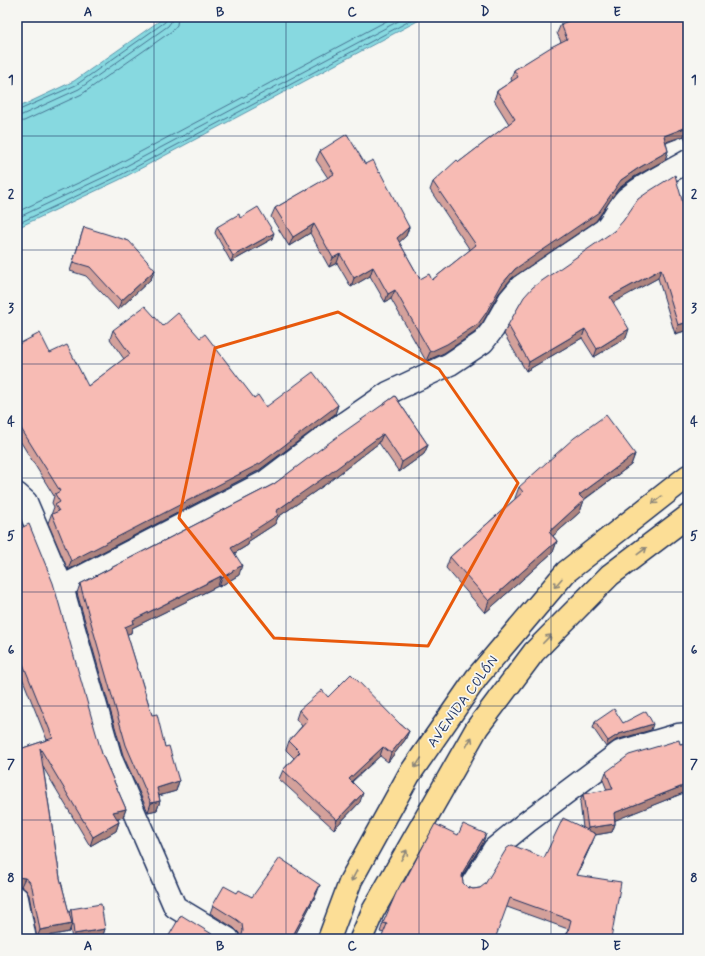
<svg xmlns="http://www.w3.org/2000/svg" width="705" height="956" viewBox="0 0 705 956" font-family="Mynerve,sans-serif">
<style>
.water{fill:#87d9e0;stroke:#5c95ac}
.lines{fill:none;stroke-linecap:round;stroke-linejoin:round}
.shore{stroke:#467392;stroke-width:1}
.minor-casing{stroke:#1b2f5e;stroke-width:25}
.major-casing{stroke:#1b2f5e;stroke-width:25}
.minor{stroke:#f6f6f2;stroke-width:22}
.major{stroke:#fcde96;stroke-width:22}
.wall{fill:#d4a19b;stroke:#1b2f5e}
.shaded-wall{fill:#ad837e;stroke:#1b2f5e}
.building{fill:#f7bbb4;stroke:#1b2f5e}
.oneway{stroke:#8c867a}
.marked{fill:none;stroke:#e8590c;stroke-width:3;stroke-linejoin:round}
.grid{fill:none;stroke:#1b2f5e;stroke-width:1;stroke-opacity:0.55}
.labels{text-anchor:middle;stroke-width:3.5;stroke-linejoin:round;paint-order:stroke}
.street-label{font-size:14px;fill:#1b2f5e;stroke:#f6f6f2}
.neatline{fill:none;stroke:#1b2f5e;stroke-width:1.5}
.grid-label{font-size:13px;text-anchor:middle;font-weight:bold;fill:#1b2f5e}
</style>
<rect width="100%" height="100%" fill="#f6f6f2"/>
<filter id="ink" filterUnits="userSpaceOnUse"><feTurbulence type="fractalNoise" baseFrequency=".025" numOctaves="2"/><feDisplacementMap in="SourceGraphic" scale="8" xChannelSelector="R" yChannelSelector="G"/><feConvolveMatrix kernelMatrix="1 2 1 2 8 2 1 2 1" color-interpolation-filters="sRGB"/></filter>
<g filter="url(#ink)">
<path class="water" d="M165 17H425L119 180 17 228V108L74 81Z"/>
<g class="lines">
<path class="shore" d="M17 111 76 85 165 22 167 17
M17 116 22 115 79 89 168 26 171 22 172 17
M17 122 24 121 82 94 172 31 177 25 178 17
M17 212 112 167 394 17
M17 218 115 172 406 17
M17 224 117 177 417 17"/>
<g class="minor-casing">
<path id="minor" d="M17 494 26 502 62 587 111 759 175 907 228 939
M62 587 265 482 327 435 388 393 450 364 483 342 493 329 510 299 521 286 604 230C613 221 617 208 626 199 644 183 668 173 688 161
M471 886 494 849 527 822 620 752 678 735 688 734
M17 898 25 939"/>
</g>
<g class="major-casing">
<path id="major" d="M329 939 351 880 409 775 477 677 566 572 688 476
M361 939 373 911 477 728 534 652 610 575 688 516"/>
</g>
<use href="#minor" class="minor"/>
<use href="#major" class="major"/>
</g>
<path class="wall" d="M688 17V145L684 136 666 143 668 151 665 160 634 177 618 189 596 221 512 278 499 293 483 322 474 333 444 353 426 361 391 299 385 302 370 276 351 287 337 263 329 267 310 233 289 246 271 217 275 208 328 178 316 160 320 151 365 164 409 227 406 236 399 242 420 279 432 280 470 250 430 190 433 182 509 124 494 100 497 91 512 81 511 79 514 70 561 42 557 33 561 24Z
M240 218 272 239 231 262 215 233 217 227Z
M688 221V330L675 334 658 278 613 302 626 338 594 357 582 338 526 371 504 334 508 325 614 231Z
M84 227 155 270 151 279 118 310 86 276 70 271Z
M163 326 266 407 338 405 335 414 258 471 68 570 48 523 54 507 52 503 54 496 17 436V345L50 353 88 386 124 359 110 339 113 330Z
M395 396 428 445 424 454 399 472 379 443 326 484 278 517 275 524 249 541 248 545 235 553 239 575 219 587 218 586 132 628 131 633 127 634 152 715 179 781 176 791 159 796 160 801 157 810 148 812 123 755 77 593 80 584 274 484Z
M635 454 631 465 584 500 580 512 553 536 557 541 553 552 485 613 446 568 450 557 515 499V498L519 487Z
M17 530 102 754 126 809 123 817 117 819 119 822 116 831 90 846 43 767 60 878 69 913 71 909 105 929 103 935 79 939H72L70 928 69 932 37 938 29 895 26 890 21 886H17V750L47 740 17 665Z
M328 697 400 724 409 731 405 740 388 762 380 756 352 782 360 802 334 829 279 779 283 770 294 758 286 750 289 741 302 726 296 719 299 710Z
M595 722 623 723 651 730 616 740 606 747 593 728Z
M688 743V831L686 792 615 820V824L612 832 595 835 592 843 577 875 611 939H565L568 929 507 907 384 933 380 932 383 923 404 882 458 835 483 843 462 877 463 883 467 887 473 889 480 888 544 858 583 828 580 802 583 794 607 790 603 780 606 772 680 744Z
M237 893 252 897 317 893 293 939H240L239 933 234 928 210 913 213 905Z
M688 926V939H687L688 927Z"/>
<path class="shaded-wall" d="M687 127 684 136 660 144 664 136Z
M668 151 665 160 634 177 618 189 596 221 512 278 499 293 483 322 474 333 444 353 426 361 430 352 502 284 515 269 621 180 637 169Z
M314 224 310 233 289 246 293 237Z
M409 227 406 236 394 247 397 238Z
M274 233 272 239 231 262 233 256Z
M340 254 337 263 329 267 333 258Z
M373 267 370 276 351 287 354 278Z
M661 269 658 278 607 306 610 297Z
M155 270 151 279 118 310 121 301Z
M395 290 391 299 385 302 388 294Z
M688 322V330L675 334 678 325Z
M585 329 582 338 526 371 529 362Z
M629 329 626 338 594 357 597 349Z
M338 405 335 414 258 471 68 570 71 561Z
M383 434 379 443 326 484 278 517 275 524 249 541 248 545 228 557 231 548 250 533 276 511Z
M428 445 424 454 399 472 402 462Z
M635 454 631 465 575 506 579 495Z
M584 500 580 512 545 543 549 532Z
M557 541 553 552 485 613 489 601Z
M242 565 239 575 219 587 222 578Z
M221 576 218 586 132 628 131 633 122 636 125 627 133 620Z
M653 724 651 730 616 740 606 747 608 741 619 734Z
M409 731 405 740 388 762 391 753Z
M383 747 380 756 345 787 349 779Z
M179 781 176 791 154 797 157 788Z
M688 784V788L686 792 611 822 614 813Z
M363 793 360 802 334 829 337 820Z
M160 801 157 810 148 812 151 803Z
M126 809 123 817 110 820 113 812Z
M119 822 116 831 90 846 93 837Z
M615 824 612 832 595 835 592 843 573 884 585 836 588 828Z
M486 834 483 843 460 879 464 870Z
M17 877 25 878 21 886H17Z
M320 885 317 893 293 939H291Z
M72 924 69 932 37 938 40 930Z
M105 929 103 935 79 939H73L74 934Z"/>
<path class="building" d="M578 17H687L688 20V129L687 127 664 136 668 151 637 169 621 180 599 212 515 269 502 284 486 313 478 324 447 344 430 352 395 290 388 294 373 267 354 278 340 254 333 258 314 224 293 237 275 208 334 174 320 151 347 134 365 164 373 160 379 173 380 172 409 227 397 238 420 279 429 274 432 280 476 245 433 182 457 160 459 162 515 119 497 91 518 77 514 70 551 47 567 39 561 24Z
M675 175 688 221V322L678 325 661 269 610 297 629 329 597 349 585 329 529 362 508 325 524 297 533 287 614 231 623 221 638 199 651 190Z
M258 207 274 233 233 256 217 227 239 214 240 218Z
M84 227 129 241 155 270 121 301 90 267 73 262Z
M145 306 163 326 178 313 200 338 205 334 254 398 258 395 266 407 313 372 338 405 261 463 71 561 52 514 59 511 55 505 60 502 55 494 60 491 17 422V345L40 333 50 353 67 345 88 386 130 354 113 330Z
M395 396 428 445 402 462 383 434 329 474 276 511 278 515 250 533 251 536 231 548 242 565 222 578 221 576 133 620 134 623 125 627 152 715 157 714 165 747 169 746 179 781 157 788 160 801 151 803 126 745 80 584 274 484 338 436Z
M606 415 635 454 579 495 584 500 549 532 557 541 489 601 450 557 523 492 519 487 574 438Z
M29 524 53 583 102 754 126 809 113 812 119 822 93 837 40 748 60 878 72 924 40 930 32 887 29 881 25 878 17 877V750L53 738 17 649V530Z
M351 674 400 724 409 731 391 753 383 747 349 779 363 793 337 820 283 770 300 752 289 741 308 720 299 710 322 690 328 697Z
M614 709 623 723 646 711 653 724 619 734 608 741 595 722Z
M679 740 680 744 688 743V784L614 813 615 824 588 828 583 794 613 789 606 772 629 755Z
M563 818 596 834 576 875 621 882 611 939H566L571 920 510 898 495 939H381L387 924 383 923 396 893 402 882H404L435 824 458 835 463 824 486 834 464 870 462 876 463 883 467 887 473 889 480 888 485 884 507 848 512 845 544 858Z
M280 858 320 885 291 939H240L241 938 243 931 242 924 237 920 213 905 224 886 237 893 239 890 252 897Z
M101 904 105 929 74 934 71 909Z
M181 915 220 939H167Z
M17 935 20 939H17Z"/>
<defs><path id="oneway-shaft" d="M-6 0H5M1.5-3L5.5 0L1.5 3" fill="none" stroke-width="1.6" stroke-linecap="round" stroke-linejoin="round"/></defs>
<g class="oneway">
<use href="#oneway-shaft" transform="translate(657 500) rotate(141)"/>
<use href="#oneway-shaft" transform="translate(642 551) rotate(-37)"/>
<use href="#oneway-shaft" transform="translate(558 583) rotate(131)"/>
<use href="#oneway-shaft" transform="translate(547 639) rotate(-46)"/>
<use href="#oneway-shaft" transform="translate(469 742) rotate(-60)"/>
<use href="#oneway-shaft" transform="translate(418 763) rotate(124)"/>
<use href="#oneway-shaft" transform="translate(404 855) rotate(-60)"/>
<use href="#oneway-shaft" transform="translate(354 876) rotate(118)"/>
</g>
</g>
<path class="marked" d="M338 312 439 369 518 483 428 646 274 638 179 518 215 348Z"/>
<path class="grid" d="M154 17V939M286 17V939M419 17V939M551 17V939M17 136H688M17 250H688M17 364H688M17 478H688M17 592H688M17 706H688M17 820H688"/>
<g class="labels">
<g class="street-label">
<text transform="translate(462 701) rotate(-54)" y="5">AVENIDA COLÓN</text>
</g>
</g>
<rect width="705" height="956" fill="none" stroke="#f6f6f2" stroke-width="44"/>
<rect x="22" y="22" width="661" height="912" class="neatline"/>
<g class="grid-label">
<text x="88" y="16">A</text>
<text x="220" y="16">B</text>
<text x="352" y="16">C</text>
<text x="485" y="16">D</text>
<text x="617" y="16">E</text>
<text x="11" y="84">1</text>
<text x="694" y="84">1</text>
<text x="11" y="198">2</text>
<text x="694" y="198">2</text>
<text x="11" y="312">3</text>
<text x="694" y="312">3</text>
<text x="11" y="426">4</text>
<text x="694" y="426">4</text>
<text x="11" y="540">5</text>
<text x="694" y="540">5</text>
<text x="11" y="654">6</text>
<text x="694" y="654">6</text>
<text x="11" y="768">7</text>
<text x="694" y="768">7</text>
<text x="11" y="882">8</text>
<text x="694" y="882">8</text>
<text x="88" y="950">A</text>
<text x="220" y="950">B</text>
<text x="352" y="950">C</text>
<text x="485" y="950">D</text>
<text x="617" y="950">E</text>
</g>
</svg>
